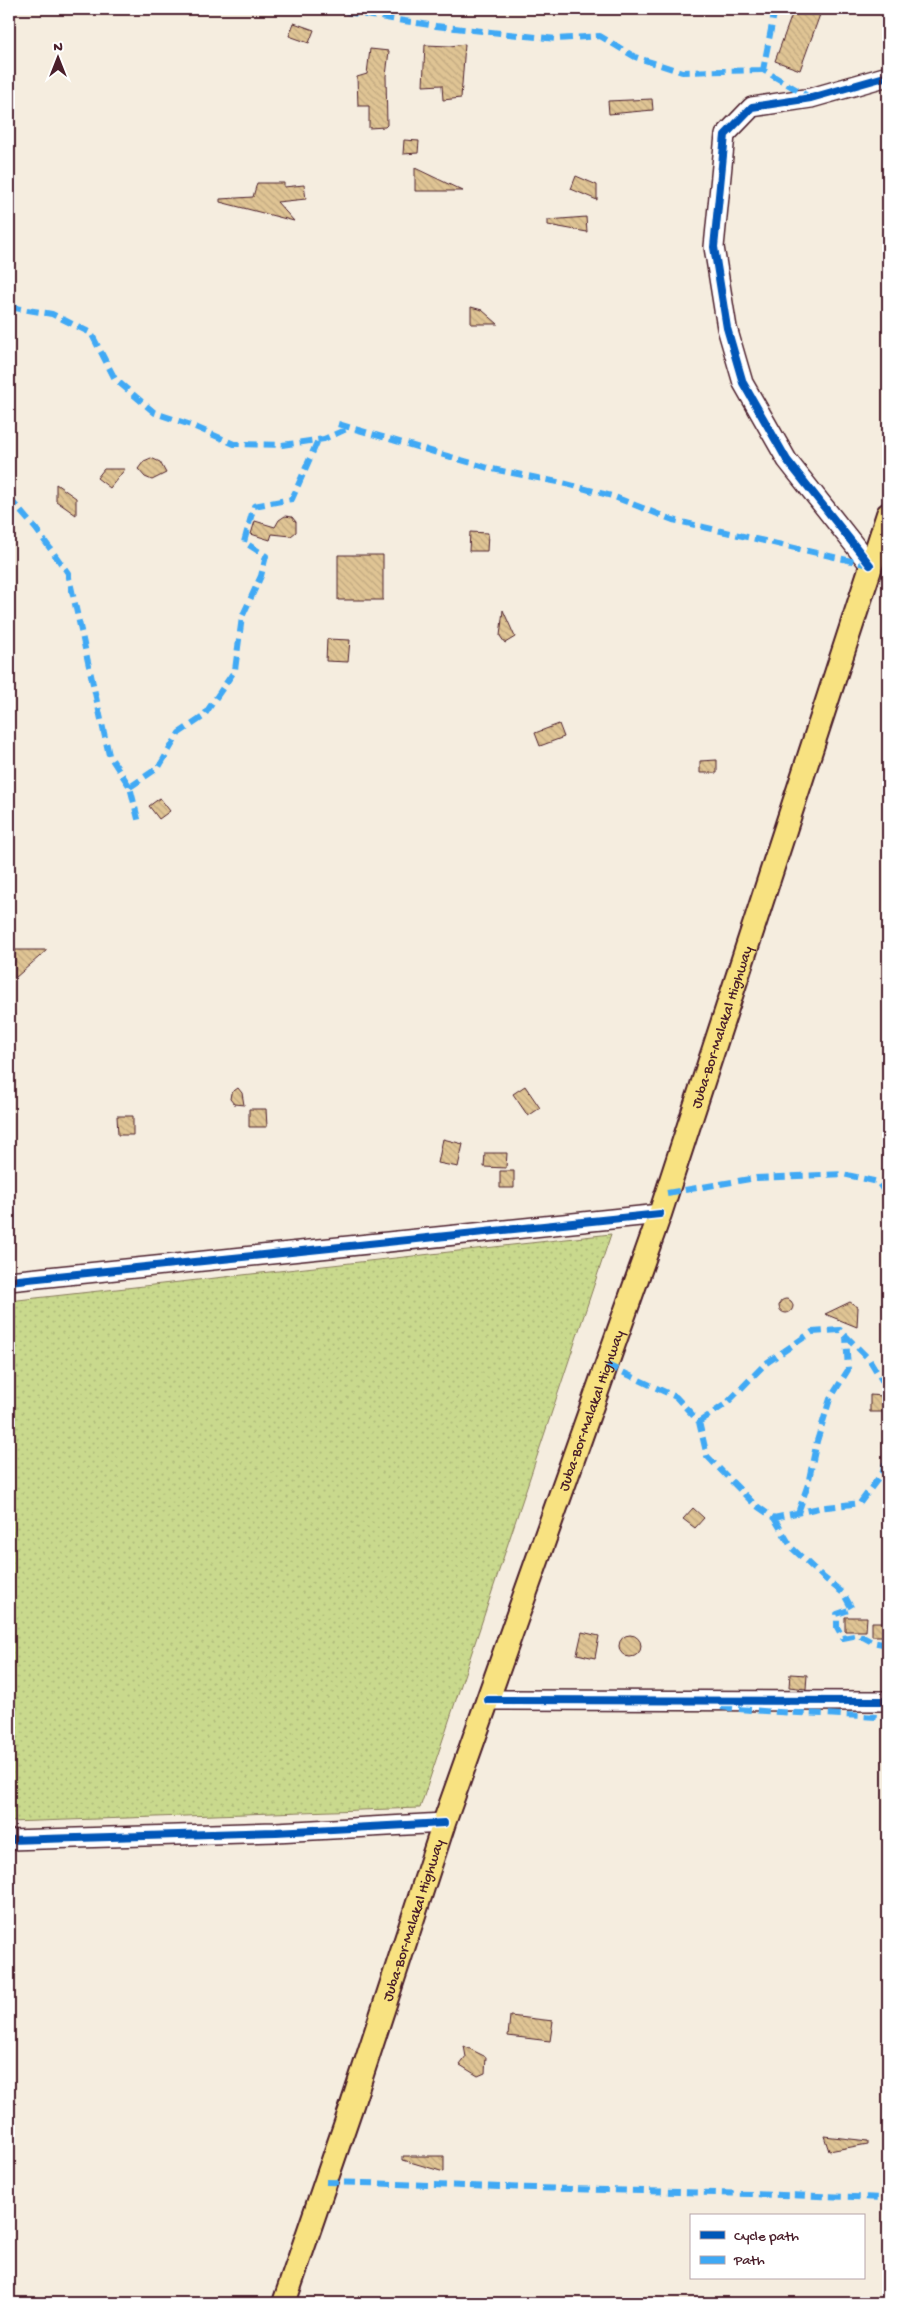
<svg xmlns="http://www.w3.org/2000/svg" width="897" height="2312" viewBox="0 0 897 2312" font-family="'Gochi Hand',sans-serif">
<style>
.grass{fill:url(#grass-dots);stroke:#8a7c5c}
.building{fill:url(#building-back-hatch);stroke:#4a1f2b}
.lines{fill:none;stroke-linecap:round;stroke-linejoin:round}
.minor-casing{stroke:#4a1f2b;stroke-width:22}
.major-casing{stroke:#4a1f2b;stroke-width:26}
.minor{stroke:#fff;stroke-width:19}
.major{stroke:#f8e281;stroke-width:22}
.quiet{stroke:#3fa9f5;stroke-width:6;stroke-dasharray:12 6;stroke-linecap:butt}
.cycleway-casing{stroke:#fff;stroke-width:11}
.cycleway{stroke:#0057b8;stroke-width:8}
.labels{text-anchor:middle;stroke-width:4.5;stroke-linejoin:round;paint-order:stroke}
.street-label{font-size:15px;fill:#4a1f2b;stroke:#fff}
</style>
<defs>
<pattern id="grass-dots" width="8" height="8" patternUnits="userSpaceOnUse" patternTransform="scale(1.25)"><rect width="8" height="8" fill="#c9d98d"/><path d="M2 2h.1M6 6h.1" fill="none" stroke="#aeba7a" stroke-width="1.8" stroke-linecap="round"/></pattern>
<pattern id="building-back-hatch" width="6" height="6" patternUnits="userSpaceOnUse" patternTransform="scale(1.25)"><rect width="6" height="6" fill="#dfc494"/><path d="M-1 5l2 2M0 0l6 6M5-1l2 2" fill="none" stroke="#c1a880"/></pattern>
</defs>
<rect width="100%" height="100%" fill="#f5eddf"/>
<filter id="ink" filterUnits="userSpaceOnUse"><feTurbulence type="fractalNoise" baseFrequency=".02" numOctaves="2"/><feDisplacementMap in="SourceGraphic" scale="10" xChannelSelector="R" yChannelSelector="G"/><feConvolveMatrix kernelMatrix="1 2 1 2 8 2 1 2 1" color-interpolation-filters="sRGB"/></filter>
<g filter="url(#ink)">
<path class="grass" d="M611 1234 420 1808 9 1822V1301Z"/>
<path class="building" d="M794 9H822L800 70 775 61Z
M294 23 314 30 309 43 289 36Z
M465 44 461 98 443 100 442 85 423 86 425 45 450 46Z
M370 49 389 51 386 76 387 125 385 127 369 128V106H358L357 77 367 74Z
M652 99 653 110 609 114 608 101Z
M404 140 419 141 418 153 403 154Z
M415 168 463 191H415Z
M576 176 597 185V200L571 189Z
M257 183H284V187L304 185 306 199 277 202 294 221 220 202V199L253 197Z
M586 217 587 232 548 225V220Z
M471 307 482 310 498 324H471Z
M151 458 160 462 166 473 152 480 145 477 138 469 144 461Z
M104 469H125L110 488 97 478Z
M56 484 76 498V515L56 501Z
M285 516 292 517 296 522V532L291 536 272 534 270 540 251 534 255 521 275 527 279 520Z
M470 532 488 533 487 551H469Z
M338 555H383V600H338Z
M503 610 515 637 505 643 500 636Z
M327 639 350 640 348 662 326 661Z
M559 724 564 737 540 746 535 733Z
M717 760V773H700V761Z
M160 798 170 811 159 819 149 806Z
M15 950H47L15 978Z
M525 1086 540 1108 528 1116 513 1094Z
M238 1088 242 1093 244 1105 234 1104 230 1099 231 1093Z
M249 1109H266L267 1127H249Z
M117 1116H133V1135H118Z
M443 1139 463 1144 458 1167 438 1163Z
M485 1153H507L506 1168 484 1167Z
M500 1171H514V1188H500Z
M779 1306a7 7 0 1 1 14 0a7 7 0 1 1-14 0Z
M850 1302 858 1307 857 1327 825 1314Z
M870 1395 883 1396V1412H870Z
M693 1508 704 1518 695 1528 683 1519Z
M845 1617H867L866 1631H845Z
M872 1622H888V1636H872Z
M582 1632 599 1636 595 1658 577 1654Z
M619 1646a11 11 0 1 1 22 0a11 11 0 1 1-22 0Z
M790 1674 807 1675 806 1689 789 1687Z
M510 2016 553 2021 550 2041 508 2036Z
M464 2046 486 2057 485 2073 478 2076 460 2065 466 2057Z
M824 2136 868 2141V2144L829 2151Z
M403 2156H444V2172L403 2160Z"/>
<g class="lines">
<g class="minor-casing">
<path id="minor" d="M870 565 787 460 743 383 727 328 714 247 725 135 752 107 811 98 888 76
M9 1281 660 1214
M488 1700 888 1701
M9 1840 276 1832 444 1823"/>
</g>
<g class="major-casing">
<g id="major">
<path id="s1" d="M284 2303 352 2105 444 1823 660 1214 888 514"/>
</g>
</g>
<use href="#minor" class="minor"/>
<use href="#major" class="major"/>
<path class="quiet" d="M328 9 436 26 527 36 556 39 600 36 635 57 682 72 763 70
M775 9 763 70 811 98
M9 307 52 314 91 333 115 379 155 413 191 425 234 444 282 445 324 439 349 428
M338 424 492 469 563 483 612 496 673 520 869 565
M9 498 36 529 68 573 109 755 130 787 139 823
M130 787 159 767 179 733 203 717 235 670 242 617 261 576 266 556 244 542 254 506 292 499 318 440
M667 1193 756 1178 843 1174 878 1182 888 1197
M607 1365 676 1397 699 1422 707 1456 754 1504 774 1518 819 1508 860 1503 883 1472 888 1449
M699 1422 727 1403 765 1364 812 1332 840 1330 869 1359 888 1390
M798 1513 808 1484 817 1441 830 1399 848 1370 846 1336
M774 1518 792 1548 823 1577 843 1593 852 1609 837 1614V1627L843 1638 859 1635 872 1642 888 1645
M721 1707C777 1714 832 1713 888 1718
M326 2182 888 2198"/>
<g class="cycleway-casing">
<path id="cycleway" d="M870 565 787 460 743 383 727 328 714 247 725 135 752 107 811 98 888 76
M9 1281 660 1214
M488 1700 888 1701
M9 1840 276 1832 444 1823"/>
</g>
<use href="#cycleway" class="cycleway"/>
</g>
</g>
<g class="labels">
<g class="street-label">
<text dy="5" stroke="none"><textPath href="#s1" startOffset="1349">Juba-Bor-Malakal Highway</textPath></text>
<text dy="5" stroke="none"><textPath href="#s1" startOffset="944">Juba-Bor-Malakal Highway</textPath></text>
<text dy="5" stroke="none"><textPath href="#s1" startOffset="404">Juba-Bor-Malakal Highway</textPath></text>
</g>
</g>
<rect width="897" height="2312" fill="none" stroke="#fff" stroke-width="30"/>
<rect x="15" y="15" width="867" height="2282" fill="none" stroke="#4a1f2b" stroke-width="2" filter="url(#ink)"/>
<rect x="690" y="2214" width="175" height="65" fill="#ffffff" stroke="#b7a5aa"/>
<rect x="700" y="2231" width="25" height="8" fill="#0057b8" stroke="#b7a5aa"/>
<text x="734" y="2240" font-size="15" fill="#4a1f2b">Cycle path</text>
<rect x="700" y="2256" width="25" height="8" fill="#3fa9f5" stroke="#b7a5aa"/>
<text x="734" y="2264" font-size="15" fill="#4a1f2b">Path</text>
<g transform="translate(58 58)" stroke="#ffffff" stroke-width="4" paint-order="stroke">
<path d="M0-4L9 19L0 12L-9 19Z" fill="#4a1f2b"/>
<text y="-8" font-size="14" font-weight="bold" text-anchor="middle" fill="#4a1f2b">N</text>
</g>
</svg>
